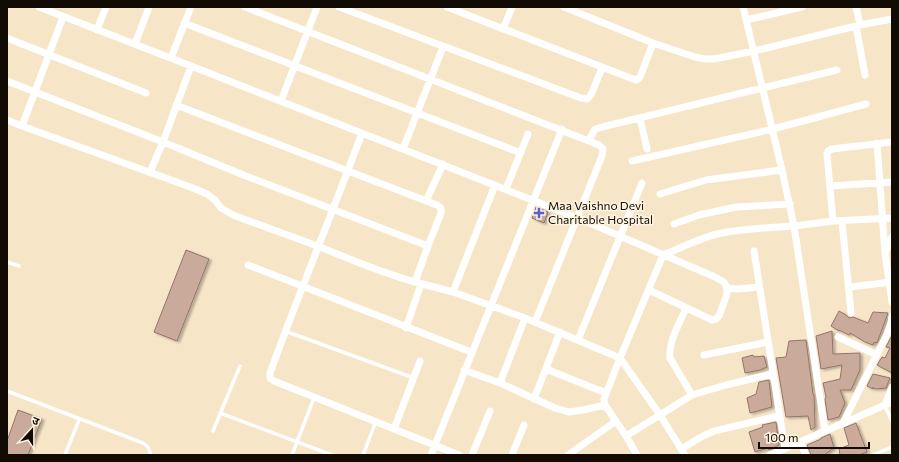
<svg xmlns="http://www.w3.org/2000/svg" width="899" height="462" viewBox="0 0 899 462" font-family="Commissioner,'Noto Sans Devanagari',sans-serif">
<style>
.building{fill:#caaa9b;stroke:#927566;filter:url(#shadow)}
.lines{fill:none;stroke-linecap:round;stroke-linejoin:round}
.service{stroke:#fff;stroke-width:3.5}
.minor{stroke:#fff;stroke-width:7}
.poi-dot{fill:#595cd3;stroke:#fef4e2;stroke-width:1.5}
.labels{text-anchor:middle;stroke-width:3;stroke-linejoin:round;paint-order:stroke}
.poi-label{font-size:12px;fill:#110b03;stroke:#fef4e2;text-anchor:start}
</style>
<defs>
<filter id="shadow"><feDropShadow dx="2.5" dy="1.5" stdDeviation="1" flood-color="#0004"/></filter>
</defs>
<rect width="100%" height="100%" fill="#f7e5c8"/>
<path class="building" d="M536 207 548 212 544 223 532 218Z
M186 250 209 259 177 341 154 332Z
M839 311 846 315 849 318 853 317 868 323 873 312 888 313 877 343 874 342 873 345 865 342 850 333 849 335 839 330V331L831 326Z
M832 331 833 354 860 353V370L851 390H840L845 403 839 417 828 420 825 399 826 397 823 383 840 379 842 365 821 369 816 336Z
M892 335V373L877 365 882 357 885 358 890 348 886 347Z
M806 340 813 394 814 395 815 427 811 430 808 416 786 417 776 358 786 357 789 341Z
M753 355 754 357 764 356 767 367 760 370 745 373 742 358Z
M873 374 890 378 886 388 875 389 873 387V389L867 386Z
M769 380 772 407 750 413 747 398 756 394 759 382Z
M18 410 42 419 28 455H7V441Z
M776 422 779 445 769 450 768 448 755 452 749 432 763 427 762 425Z
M856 423 867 452 859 455H840L839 449 849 445 844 428Z
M830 434 834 448 824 455H811L807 445 821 439V438Z"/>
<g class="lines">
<path class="service" d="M7 262 19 266
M285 331 414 378
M7 391 143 443 148 447 151 455
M885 406 892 422
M220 413 332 455
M213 431 240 366
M65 455 79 420
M292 455 314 398
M363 455 376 421
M873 455 892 447"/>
<path class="minor" d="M39 7 191 66
M245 7 599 145 603 149 602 156 535 322
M339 7 581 98 587 99 591 95 602 68
M447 7 633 79 637 80 640 77 653 43
M564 7 653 43 695 57 705 59H714L754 51 860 25 892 19
M856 7 860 25
M746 20 802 7
M184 23 521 153
M856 26 865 75
M503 29 512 7
M97 30 106 7
M7 38 146 93
M135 44 149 7
M171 58 191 7
M7 81 163 142 150 172
M281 101 317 7
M176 105 437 205 441 208V213L428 246
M640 118 647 149
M7 120 22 126 63 17
M22 126 193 188 207 194 215 200 221 208 233 215C262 226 291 236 320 247 352 260 382 273 415 282
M362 133C332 214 299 293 270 373V378L274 381 459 455
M589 140 595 129 602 127 837 70
M877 143 885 253
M403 149 443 47
M632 161 773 129 866 104
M830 186 892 182
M506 189 528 134
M660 194 706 180 782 170
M426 201 443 164
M833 221 827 154 828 151 832 149 892 142
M842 221 851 313
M674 224 699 215 736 207 790 204
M892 237 885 253 892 302
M754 251 785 449
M248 265 471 352
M849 287 892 282
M649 290 712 320 716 319 719 316 727 294V288
M453 292 495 185
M686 308C680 323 668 341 670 358L692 395
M406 328 421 284
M838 337 877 355
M578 340 642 183
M704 355 768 342
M546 369 606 393
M464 370 500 383 555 408 569 412 583 410 605 405
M500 383 525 318
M534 399 560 332
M885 405 892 387
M843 423 887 334 891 323 892 316
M394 429 420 361
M825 431 794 226 833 221 892 218
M626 436 605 405 604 399 620 358 525 318 453 292 415 282 428 246 246 176 163 142 191 66 578 218 715 277 724 282 727 288 738 289 759 287
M800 442 806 455
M681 449 703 436 714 431 779 416
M431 455 562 129
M472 455 490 411
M512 455 524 425
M568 455 616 421
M637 455 626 436 692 395 726 385 772 374
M685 455 660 415 620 358 663 255C681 248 698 239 717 234 742 228 769 228 794 226L782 170 743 7
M770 455 892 402"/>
</g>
<path class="poi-dot" d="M537 207h4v4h4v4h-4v4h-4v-4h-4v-4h4z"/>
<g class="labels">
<g class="poi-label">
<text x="548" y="210">Maa Vaishno Devi<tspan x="548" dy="14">Charitable Hospital</tspan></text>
</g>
</g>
<rect width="899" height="462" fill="none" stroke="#110b03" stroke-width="16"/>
<g transform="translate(32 430) rotate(21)" stroke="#fef4e2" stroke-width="3" paint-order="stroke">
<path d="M0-3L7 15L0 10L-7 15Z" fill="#110b03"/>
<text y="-6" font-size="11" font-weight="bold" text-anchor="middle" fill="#110b03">उ</text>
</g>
<path d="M759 442v6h110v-6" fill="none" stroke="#110b03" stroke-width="2"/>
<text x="765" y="442" font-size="12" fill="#110b03" stroke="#fef4e2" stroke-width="3" paint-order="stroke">100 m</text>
</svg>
